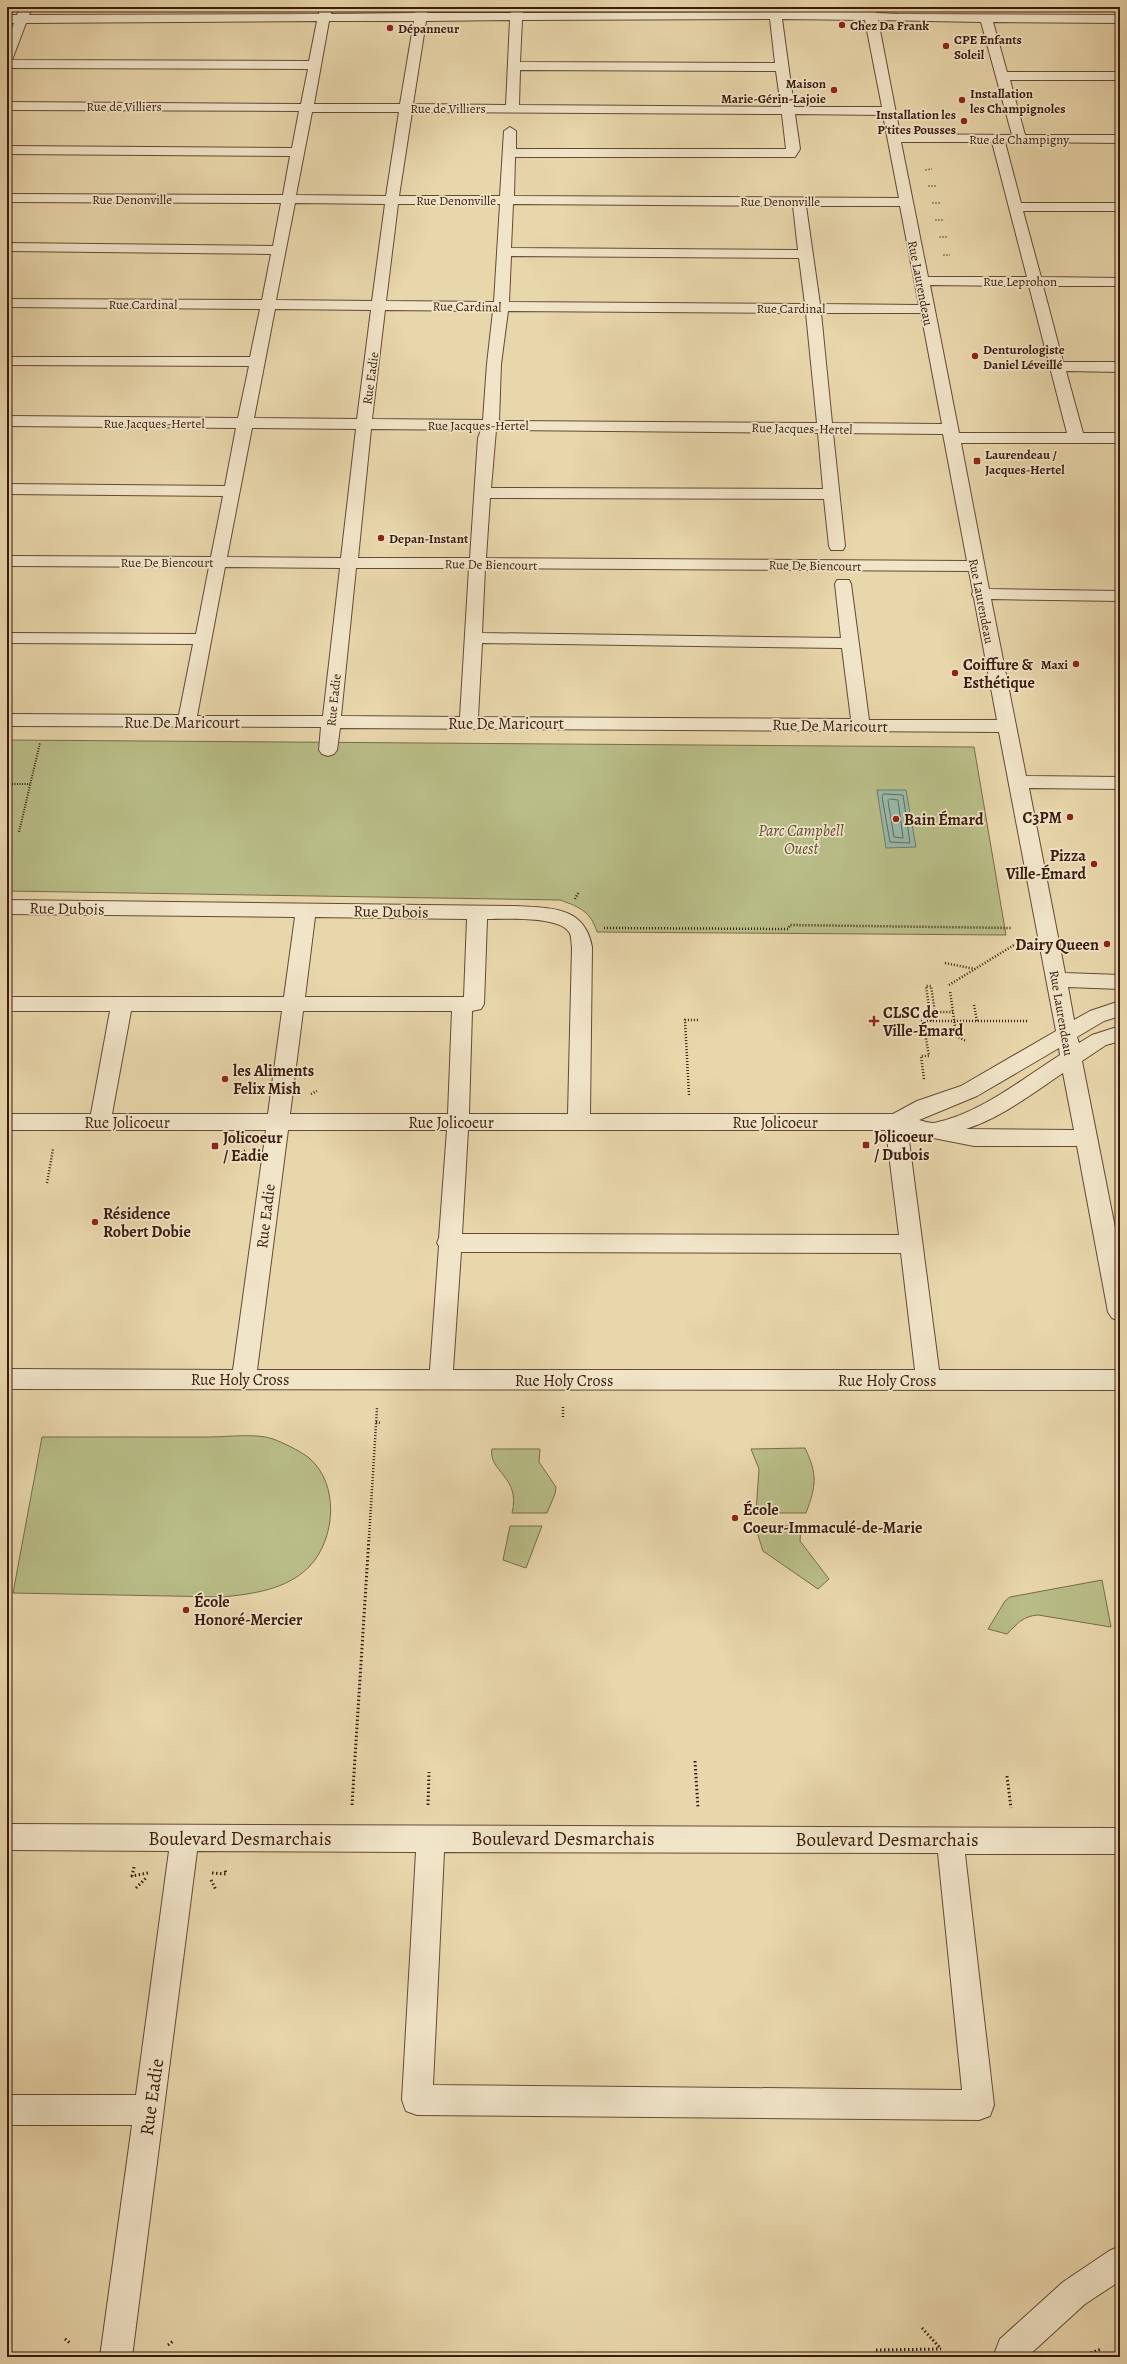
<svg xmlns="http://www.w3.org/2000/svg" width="1127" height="2364" viewBox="0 0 1127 2364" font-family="Alegreya,serif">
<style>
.green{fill:#b9be88;stroke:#796c4a}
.water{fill:#97baab;stroke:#717a6c}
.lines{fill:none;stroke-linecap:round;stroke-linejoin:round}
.shore{stroke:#686a5c;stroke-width:1}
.minor-casing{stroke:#654a35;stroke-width:2}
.path-far3{stroke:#391b0d;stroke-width:1.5;stroke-dasharray:0.5 1;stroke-linecap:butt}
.path-far2{stroke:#391b0d;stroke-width:2;stroke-dasharray:1 1.5;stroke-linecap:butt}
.path-far1{stroke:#391b0d;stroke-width:2.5;stroke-dasharray:1 2;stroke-linecap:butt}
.path{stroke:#391b0d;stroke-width:3;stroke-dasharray:1.5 2.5;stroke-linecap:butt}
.minor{fill:#f1e5c9;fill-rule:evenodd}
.poi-dot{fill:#8f2418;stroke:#f1e5c9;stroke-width:1.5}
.labels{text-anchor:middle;stroke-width:3.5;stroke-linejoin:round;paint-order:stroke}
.far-poi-label{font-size:13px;font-weight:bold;fill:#391b0d;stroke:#f1e5c9;text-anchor:start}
.far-street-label{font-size:13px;fill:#391b0d;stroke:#f1e5c9}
.poi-label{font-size:16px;font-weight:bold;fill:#391b0d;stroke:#f1e5c9;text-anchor:start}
.street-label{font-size:16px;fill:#391b0d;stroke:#f1e5c9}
.park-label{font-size:16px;font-style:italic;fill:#5f4c32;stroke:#f1e5c9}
.near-street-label{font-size:19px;fill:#391b0d;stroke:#f1e5c9}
</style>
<rect width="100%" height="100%" fill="#e9d7ac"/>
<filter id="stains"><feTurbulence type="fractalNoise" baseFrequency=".005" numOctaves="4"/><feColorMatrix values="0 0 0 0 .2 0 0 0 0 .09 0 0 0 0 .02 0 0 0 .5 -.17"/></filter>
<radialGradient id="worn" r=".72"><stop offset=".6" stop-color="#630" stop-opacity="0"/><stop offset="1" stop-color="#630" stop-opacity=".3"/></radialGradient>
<path class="green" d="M7 740 974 747 1006 935 597 932C591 912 580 907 560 900L7 891Z
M42 1437C98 1437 153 1437 209 1437 227 1437 257 1433 273 1439 284 1443 298 1450 308 1457 340 1483 336 1539 309 1567 286 1590 252 1594 222 1597L13 1593Z
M805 1448C818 1475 816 1486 806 1513H756L759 1469 751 1449Z
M492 1449H540L539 1462 556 1487 555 1494 547 1513H512C521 1476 488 1472 492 1449Z
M510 1526H542L526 1568 503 1560Z
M755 1526H801L800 1541 829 1579 818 1589 763 1551Z
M1102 1580 1111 1627 1038 1615C1023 1616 1017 1624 1007 1634L988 1629 1005 1601 1010 1597Z"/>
<path class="water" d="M877 790H906L916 847 886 848Z"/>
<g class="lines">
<path class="shore" d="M884 794 903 795 910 843 890 842 882 797Z
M890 799 898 800 903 838 894 837 888 801Z"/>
<g class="minor-casing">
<path id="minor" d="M20 7H32L29 15 319 14 320 7H332L331 14 415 13 416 7H428L427 13H511V7H523V13L769 12 768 7H780L781 12H864L863 7H875L876 13 898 14 1120 15V23L993 22 1007 72H1120V80H1010L1025 135H1120V143L1005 142 1021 203H1120V211H1023L1041 277 1120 278V286H1043L1063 362H1120V372L1066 371 1083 433H1120V443H961L989 589 1120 591V601L991 599 1026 776 1120 777V789L1029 788 1065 973 1120 975V989L1068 987 1074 1020 1090 1011 1120 1001V1016L1104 1021 1077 1037 1079 1043 1092 1035 1120 1026V1041L1106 1045 1082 1061 1120 1253V1321L1112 1318 1108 1312 1077 1146H974L908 1133 939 1370H1120V1390L7 1389V1369L233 1370 266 1130H7V1114H91L110 1011H7V997H284L295 917 7 914V900L516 906C550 908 585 906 592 947L590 1114H893L917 1101 961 1086 1056 1031 999 732 340 728 337 750 334 754 328 756 322 754 319 750 321 727 7 726V714L179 715 193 644 7 643V633L196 634 209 567 7 566V556L211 557 223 496 7 494V484L225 486 236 428 7 426V416L238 418 249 366 7 365V357H250L260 309 7 307V299L262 300 271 254 7 251V243L273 246 281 203 7 202V194L283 195 290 156 7 154V146L292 148 299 111 7 110V102L301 104 308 69 7 68V42L14 23H7V15H17ZM770 19 775 63 520 62 522 20ZM782 19 865 20 882 107H794ZM510 20 506 105 413 104 426 21ZM878 20 981 22 1012 135 900 134ZM317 21 309 61 12 60 26 23ZM329 21H414L400 104H314ZM520 70 776 71 781 107 519 105ZM312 112H399L386 196 296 195ZM412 112 782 114 786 149H516V131L510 127 504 131 500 196H399ZM795 114 883 115 899 198 514 196 515 157H795L800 149ZM901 142H992L1027 277H928ZM295 203 385 204 372 301 276 300ZM398 204H500L494 302 386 301ZM513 204 793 206 798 250 511 248ZM806 206H900L919 305 820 304ZM511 256 799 258 805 304 509 302ZM930 285 1029 286 1067 433H959ZM275 309 371 310 357 419 254 418ZM385 310 493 311 487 364 483 420 372 419ZM508 311 806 313 817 423 499 421 501 364ZM821 313H921L942 424 832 423ZM252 428 356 429 341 558 227 557ZM371 429 481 430 478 438 470 558H358ZM496 430 818 433 823 489 491 488ZM833 433 943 434 967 561 486 558 490 498 824 499 829 546 831 550H843L845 546ZM225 567 340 568 323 716H197ZM356 568H469L460 717 341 716ZM485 568 969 571 973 592 972 594 974 598 997 720H869L851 584 849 580H837L835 584 841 638 482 633ZM482 643 842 648 851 719 478 717ZM315 917 467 919 464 997H305ZM487 919C505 919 559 916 569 932 572 936 571 942 572 947L568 1114H469L472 1011 481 1009 484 1004ZM131 1011H282L268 1114H112ZM303 1011H452L448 1114H290ZM1059 1048 1060 1055C1022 1079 980 1114 934 1123 929 1123 923 1121 919 1120L977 1096ZM1063 1073 1074 1130 966 1129C1001 1118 1033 1093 1063 1073ZM288 1130H447L439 1238 437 1243 439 1246 430 1370H257ZM468 1130H886L899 1235 462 1234ZM461 1252 901 1253 915 1370H453Z
M7 1824 1120 1828V1854H965L994 2105 990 2116 979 2120 417 2115 406 2111 402 2100 416 1852 197 1851 132 2357H100L132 2125H7V2095H136L169 1851 7 1850ZM444 1852 938 1853 962 2090 433 2085Z
M1120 2246V2281L1085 2304 1027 2357H993L1000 2339 1063 2282 1109 2251Z"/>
</g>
<path class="path-far3" d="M925 170 932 169
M928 186H936
M932 203H940
M935 220H943
M939 237H947
M943 255H950"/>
<path class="path-far2" d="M7 784H30
M19 832 40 743
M578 894 579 892"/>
<path class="path-far1" d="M575 899 578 893
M604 928 788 929 790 925 1011 928
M945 963 975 969
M949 985 1014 945
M974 1005 977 1021
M921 1021H1028
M931 1021 926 986H931L935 1012H953
M948 1032 966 1041
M924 1079 921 1056H929L925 1033 948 1032 955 1026 950 991
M247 1087 252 1094
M311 1094 317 1091
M689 1095 685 1020H699
M239 1154 246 1150
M47 1183 53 1149
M563 1407V1419
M376 1422 381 1423
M369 1538 377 1408"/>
<path class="path" d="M695 1761 698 1808
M1007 1776 1011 1808
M352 1805 369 1537
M428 1805 429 1772
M134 1867 132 1876 148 1873
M212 1873 226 1874 225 1869
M211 1880 216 1890
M136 1888 147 1877
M922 2328 941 2349
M65 2339 70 2343
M168 2345 173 2341
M876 2350 941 2349
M1091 2353 1101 2349"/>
<use href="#minor" class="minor"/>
</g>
<g class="poi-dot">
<circle cx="842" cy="25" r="4"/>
<circle cx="390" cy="28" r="4"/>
<circle cx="946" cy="46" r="4"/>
<circle cx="834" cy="90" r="4"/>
<circle cx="962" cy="100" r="4"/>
<circle cx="964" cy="121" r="4"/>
<circle cx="975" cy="356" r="4"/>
<rect x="973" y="457" width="8" height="8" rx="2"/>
<circle cx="381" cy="538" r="4"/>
<circle cx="1076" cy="664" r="4"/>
<circle cx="955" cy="673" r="4"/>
<circle cx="1070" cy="817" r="4"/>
<circle cx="896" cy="819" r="4"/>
<circle cx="1094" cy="864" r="4"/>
<circle cx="1107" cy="944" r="4"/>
<path d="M872 1015h4v4h4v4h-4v4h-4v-4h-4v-4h4z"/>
<circle cx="225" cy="1079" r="4"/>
<rect x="862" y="1141" width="8" height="8" rx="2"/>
<rect x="211" y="1142" width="8" height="8" rx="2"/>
<circle cx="95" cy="1222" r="4"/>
<circle cx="735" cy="1518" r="4"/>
<circle cx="186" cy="1610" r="4"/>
</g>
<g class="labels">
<g class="far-poi-label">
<text x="850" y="30">Chez Da Frank</text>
<text x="398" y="33">Dépanneur</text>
<text x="954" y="44">CPE Enfants<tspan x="954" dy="15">Soleil</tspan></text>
<text x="826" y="88" text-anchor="end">Maison<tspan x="826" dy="15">Marie-Gérin-Lajoie</tspan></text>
<text x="970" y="98">Installation<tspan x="970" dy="15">les Champignoles</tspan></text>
<text x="956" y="119" text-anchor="end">Installation les<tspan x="956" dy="15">P'tites Pousses</tspan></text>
<text x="983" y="354">Denturologiste<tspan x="983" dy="15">Daniel Léveillé</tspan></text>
<text x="985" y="459">Laurendeau /<tspan x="985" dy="15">Jacques-Hertel</tspan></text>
<text x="389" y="543">Depan-Instant</text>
<text x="1068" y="669" text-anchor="end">Maxi</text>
</g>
<g class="far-street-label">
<text x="124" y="111">Rue de Villiers</text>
<text x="448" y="113">Rue de Villiers</text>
<text x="1019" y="144">Rue de Champigny</text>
<text x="132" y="204">Rue Denonville</text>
<text x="456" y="205">Rue Denonville</text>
<text x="780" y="206">Rue Denonville</text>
<text x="1020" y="286">Rue Leprohon</text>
<text transform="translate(921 283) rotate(79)" y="5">Rue Laurendeau</text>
<text x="143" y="309">Rue Cardinal</text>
<text transform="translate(467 306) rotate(1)" y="5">Rue Cardinal</text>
<text x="791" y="313">Rue Cardinal</text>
<text transform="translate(370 378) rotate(-82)" y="5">Rue Eadie</text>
<text x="154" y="428">Rue Jacques-Hertel</text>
<text x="478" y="430">Rue Jacques-Hertel</text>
<text transform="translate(802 428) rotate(1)" y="5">Rue Jacques-Hertel</text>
<text x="167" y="567">Rue De Biencourt</text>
<text transform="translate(491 564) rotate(1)" y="5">Rue De Biencourt</text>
<text transform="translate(815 565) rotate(1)" y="5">Rue De Biencourt</text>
<text transform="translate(982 601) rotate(79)" y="5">Rue Laurendeau</text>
<text transform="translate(333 700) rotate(-84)" y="5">Rue Eadie</text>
<text transform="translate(1062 1013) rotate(80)" y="5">Rue Laurendeau</text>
</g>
<g class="poi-label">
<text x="963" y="670">Coiffure &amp;<tspan x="963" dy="18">Esthétique</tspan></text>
<text x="1062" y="823" text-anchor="end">C3PM</text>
<text x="904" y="825">Bain Émard</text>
<text x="1086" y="861" text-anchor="end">Pizza<tspan x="1086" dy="18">Ville-Émard</tspan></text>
<text x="1099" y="950" text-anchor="end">Dairy Queen</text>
<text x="883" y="1018">CLSC de<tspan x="883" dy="18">Ville-Émard</tspan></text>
<text x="233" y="1076">les Aliments<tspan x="233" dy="18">Felix Mish</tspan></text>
<text x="874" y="1142">Jolicoeur<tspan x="874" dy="18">/ Dubois</tspan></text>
<text x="223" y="1143">Jolicoeur<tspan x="223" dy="18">/ Eadie</tspan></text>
<text x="103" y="1219">Résidence<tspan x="103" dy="18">Robert Dobie</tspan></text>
<text x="743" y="1515">École<tspan x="743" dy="18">Coeur-Immaculé-de-Marie</tspan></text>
<text x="194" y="1607">École<tspan x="194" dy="18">Honoré-Mercier</tspan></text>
</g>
<g class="street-label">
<text x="182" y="728">Rue De Maricourt</text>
<text x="506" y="729">Rue De Maricourt</text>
<text transform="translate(830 725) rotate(1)" y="6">Rue De Maricourt</text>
<text transform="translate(67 908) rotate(1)" y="6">Rue Dubois</text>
<text transform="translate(391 911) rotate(1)" y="6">Rue Dubois</text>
<text x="127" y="1128">Rue Jolicoeur</text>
<text x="451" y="1128">Rue Jolicoeur</text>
<text x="775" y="1128">Rue Jolicoeur</text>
<text transform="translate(265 1216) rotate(-83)" y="6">Rue Eadie</text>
<text x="240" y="1385">Rue Holy Cross</text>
<text x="564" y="1386">Rue Holy Cross</text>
<text x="887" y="1386">Rue Holy Cross</text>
</g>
<g class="park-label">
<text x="801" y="836">Parc Campbell<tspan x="801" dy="18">Ouest</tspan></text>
</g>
<g class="near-street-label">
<text x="240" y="1845">Boulevard Desmarchais</text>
<text x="563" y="1845">Boulevard Desmarchais</text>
<text x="887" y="1846">Boulevard Desmarchais</text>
<text transform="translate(151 2097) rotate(-82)" y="7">Rue Eadie</text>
</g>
</g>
<rect width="1127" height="2364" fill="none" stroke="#e9d7ac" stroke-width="24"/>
<rect x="8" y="8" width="1111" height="2348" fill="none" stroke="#391b0d" stroke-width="2"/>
<rect x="12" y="12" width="1103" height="2340" fill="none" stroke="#391b0d"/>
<rect width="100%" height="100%" filter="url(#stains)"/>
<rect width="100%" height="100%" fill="url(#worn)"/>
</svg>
